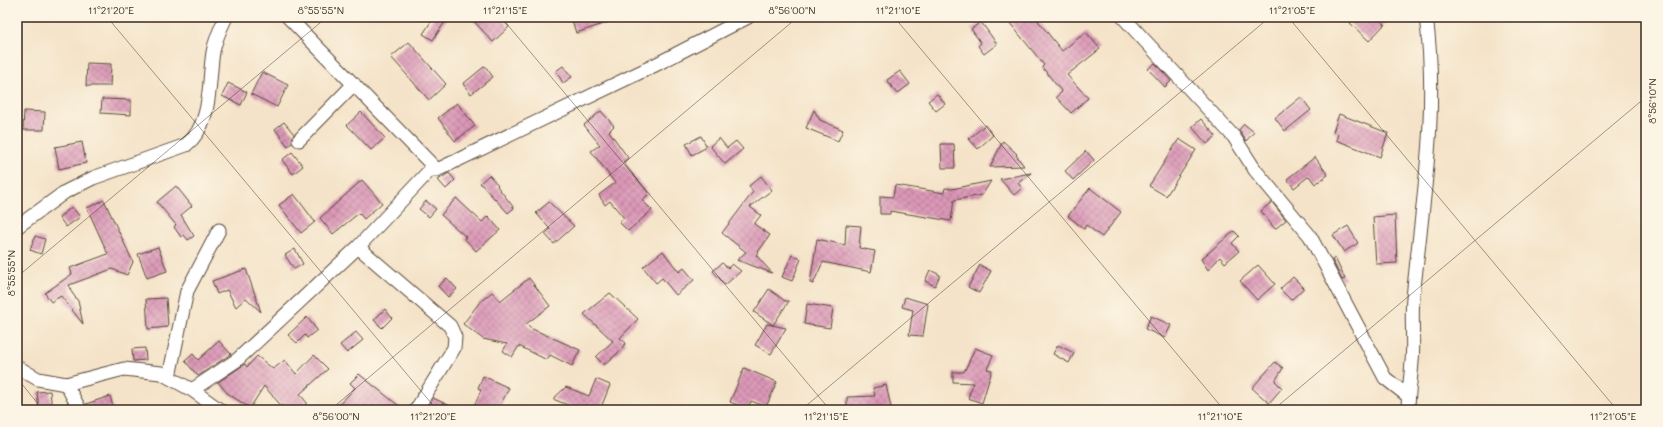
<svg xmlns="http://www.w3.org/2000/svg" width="1663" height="427" viewBox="0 0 1663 427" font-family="Mali,sans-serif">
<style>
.building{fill:url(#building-cross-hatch)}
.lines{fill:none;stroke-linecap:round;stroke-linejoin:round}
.minor-casing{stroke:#574638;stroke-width:15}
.minor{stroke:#fff;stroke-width:13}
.ticks{fill:none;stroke:#3b2a1e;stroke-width:1;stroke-opacity:0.45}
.neatline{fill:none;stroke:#3b2a1e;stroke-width:1.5}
.ticks-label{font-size:10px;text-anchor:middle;fill:#3b2a1e}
</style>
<defs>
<pattern id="building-cross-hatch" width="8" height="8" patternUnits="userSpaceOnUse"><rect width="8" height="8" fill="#db98b7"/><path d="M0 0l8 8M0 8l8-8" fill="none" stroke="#b37c94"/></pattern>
</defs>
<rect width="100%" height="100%" fill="#fcf5e5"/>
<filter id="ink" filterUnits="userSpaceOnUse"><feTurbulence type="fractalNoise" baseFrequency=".025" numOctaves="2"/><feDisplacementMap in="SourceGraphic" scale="8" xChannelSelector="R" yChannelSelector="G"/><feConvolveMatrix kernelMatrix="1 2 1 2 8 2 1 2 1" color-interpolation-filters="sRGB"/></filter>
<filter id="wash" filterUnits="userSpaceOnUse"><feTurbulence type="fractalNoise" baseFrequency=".012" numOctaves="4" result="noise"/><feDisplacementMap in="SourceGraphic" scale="16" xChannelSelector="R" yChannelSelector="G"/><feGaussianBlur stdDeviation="0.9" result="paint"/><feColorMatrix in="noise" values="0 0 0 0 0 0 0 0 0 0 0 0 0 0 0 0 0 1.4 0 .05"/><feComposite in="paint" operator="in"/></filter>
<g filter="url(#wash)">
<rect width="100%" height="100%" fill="#f4e3c8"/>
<g id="blocks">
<path class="building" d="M434 17H448L433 40 423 34Z
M470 17H500L509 27 493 42Z
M571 17H617L618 19 576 33Z
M1005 17H1035L1062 51 1086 32 1100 49 1067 75 1088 98 1071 113 1056 97 1062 92 1042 67 1044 65Z
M1356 17H1377L1385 24 1369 41 1350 23Z
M981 22 997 44 984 54 978 46 981 43 971 29Z
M409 42 446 84 429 100 391 57Z
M87 63 111 64 110 86H86Z
M1155 63 1171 81 1165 87 1148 69Z
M485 66 493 77 471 94 463 84Z
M563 66 572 77 563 83 556 71Z
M900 71 910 84 897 94 887 80Z
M262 72 288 85 277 107 251 94Z
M228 83 247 92 241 105 222 96Z
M937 94 945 104 936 111 928 101Z
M1301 97 1311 110 1285 131 1275 118Z
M102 99 131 100V115L101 113Z
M457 103 475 126 455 141 438 118Z
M814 110 820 120 843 130 838 141 806 128Z
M24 111 45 112 44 130H23Z
M601 111 614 126 609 131 628 158 623 162 649 194 642 200 652 210 628 231 619 222 624 218 610 201 605 205 599 195 615 183 591 151 600 145 584 125Z
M361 112 385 138 371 150 347 125Z
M1339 114 1388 133 1380 157 1336 140 1338 134 1333 132Z
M1201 119 1216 136 1207 144 1192 127Z
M284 122 294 134 292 143 288 146 275 129Z
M1244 124 1254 132 1246 141 1239 130Z
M985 125 993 135 978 149 969 139Z
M701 136 707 147 692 155 686 144Z
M719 138 727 148 736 141 743 149 725 164 710 146Z
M1179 139 1196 150 1166 196 1149 186Z
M1003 141 1017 154 1016 155 1024 166 990 167Z
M82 142 86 163 59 169 55 147Z
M941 144H954L955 168H942Z
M1086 151 1094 160 1073 180 1065 171Z
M292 152 303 166 293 174 282 160Z
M1315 157 1328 175 1315 184 1309 176 1294 188 1287 179Z
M449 173 455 180 446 189 438 180Z
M1031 173 1018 183 1022 188 1014 195 1000 179Z
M489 175 498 185 497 186 514 208 508 213 480 183Z
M761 176 772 190 750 207 761 215 754 224 770 235 756 255 772 273 737 260 746 252 722 233 753 192 749 186Z
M362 180 382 203 364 219 359 213 333 234 320 218Z
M991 181 982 195 954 200 951 221 890 211V214H880V196L893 197 895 185 944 193 945 188 952 189Z
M176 186 192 206 181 215 194 236 188 240 184 235 181 237 174 227 176 225 157 202Z
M1090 188 1121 212 1102 237 1086 225 1084 229 1068 216Z
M294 194 315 222 301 233 279 205Z
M456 198 482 222 488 216 500 230 476 251 464 238 466 237 441 215Z
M104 200 133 262 127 275 112 269 69 285 71 289 70 290 78 301 83 324 61 296 51 302 45 293 72 274 70 268 108 254 87 208Z
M426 201 436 209 429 217 419 209Z
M549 202 574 226 554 244 545 234 550 229 536 213Z
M1272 202 1286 220 1275 229 1261 211Z
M72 207 80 217 66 227 59 217Z
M1395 215 1397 263 1376 264 1373 217Z
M846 225 861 226 859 248 875 251 871 272 823 262 813 284 810 283 817 239 845 245Z
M1348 226 1358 243 1344 252 1333 235Z
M1234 231 1239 236 1232 243 1239 251 1225 263 1220 257 1208 270 1201 259Z
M35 236 45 239 41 254 30 250Z
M158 247 167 271 147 278 138 254Z
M295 249 303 264 294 269 285 255Z
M663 251 679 272 684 268 694 280 676 295 662 278 656 283 643 267Z
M792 255 801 259 792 281 782 277Z
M1335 258 1345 279 1342 280 1332 260Z
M722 263 728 268 732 264 741 271 725 285 713 271Z
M980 265 991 271 979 293 968 287Z
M1258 265 1275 284 1257 300 1240 281Z
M246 269 261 312 246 298 236 307 227 290 217 294 212 281Z
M930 270 940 275 935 286 925 281Z
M1293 277 1304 288 1291 300 1280 289Z
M447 278 457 289 448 297 438 286Z
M529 278 550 306 526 324 530 328 580 350 572 366 550 355 547 360 519 346 512 357 503 351 507 344 483 339 463 324 479 303 492 292 500 301Z
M769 289 785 301H789L773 325 754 312Z
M610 293 638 319 620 338 626 343 617 354 604 365 596 357 613 341 584 314Z
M905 297 928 304 923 336 909 335 913 310 902 307Z
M166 298 168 327 148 329 146 299Z
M807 304 833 308 830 328 804 324Z
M385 309 392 318 382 328 374 320Z
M1151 316 1171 325 1165 338 1145 329Z
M307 317 317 330 307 338 305 335 297 343 288 335Z
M767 324 786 328 771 354 755 345Z
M356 332 363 340 347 353 340 345Z
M219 341 231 354 198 376 185 361 193 354 198 360Z
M1058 345 1074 353 1069 363 1053 354Z
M145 348 146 360 133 361 132 349Z
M975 348 993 355 987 369 992 370 982 403 968 398 973 383 953 382V372H964Z
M314 355 328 369 300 394 307 403 299 410H285L264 386 250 408 227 393 218 382 245 364 247 367 257 356 273 369 285 360 296 374Z
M1275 362 1283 368 1275 381 1282 388 1269 403 1252 388Z
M744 368 777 382 766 407 751 401 748 409 730 402Z
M359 374 404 410H334L355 388 350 383Z
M483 376 509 388 498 410H483L474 406 481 390 478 388Z
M596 379 610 385 600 410H580L553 399 566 387 589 396Z
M886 385 891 407 879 410H847V397L875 396 873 388Z
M50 391 52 410H39L37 392Z
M110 396 113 407 104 410H88L86 404Z
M433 398 459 410H427Z"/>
</g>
</g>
<g filter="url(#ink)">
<use href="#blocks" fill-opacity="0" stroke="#574638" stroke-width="1"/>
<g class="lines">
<g class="minor-casing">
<path id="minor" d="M288 17 437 170
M1123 17 1234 137 1255 170 1310 236 1385 378 1408 396
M299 140 354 84
M17 227 65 192 93 178 186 145C213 124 208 82 213 52 215 41 221 27 226 17
M358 247 450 326 455 337 454 348 416 410
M17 367 38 379 66 384 124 369 161 373 192 390 220 410
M169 377 187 291 219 230
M66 384 80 410
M192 390 237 360 358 247 430 170H437L653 66 748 17
M1408 410C1408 394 1411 378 1412 362 1414 341 1411 319 1413 298 1422 205 1439 110 1426 17"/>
</g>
<use href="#minor" class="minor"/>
</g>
</g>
<path class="ticks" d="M107 17 437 410M501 17 830 410M894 17 1224 410M1288 17 1617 410M17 277 327 17M17 378 43 410M330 410 798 17M801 410 1270 17M1273 410 1646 97"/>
<rect width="1663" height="427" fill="none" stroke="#fcf5e5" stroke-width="44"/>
<rect x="22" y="22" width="1619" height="383" class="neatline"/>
<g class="ticks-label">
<text x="111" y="14">11°21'20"E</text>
<text x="321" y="14">8°55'55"N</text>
<text x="505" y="14">11°21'15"E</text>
<text x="792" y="14">8°56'00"N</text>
<text x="898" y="14">11°21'10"E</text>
<text x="1292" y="14">11°21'05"E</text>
<text transform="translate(1652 101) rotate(-90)" y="4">8°56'10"N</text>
<text transform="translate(11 273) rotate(-90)" y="4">8°55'55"N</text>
<text x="336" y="420">8°56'00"N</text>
<text x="433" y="420">11°21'20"E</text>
<text x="826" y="420">11°21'15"E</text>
<text x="1220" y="420">11°21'10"E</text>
<text x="1613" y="420">11°21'05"E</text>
</g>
</svg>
